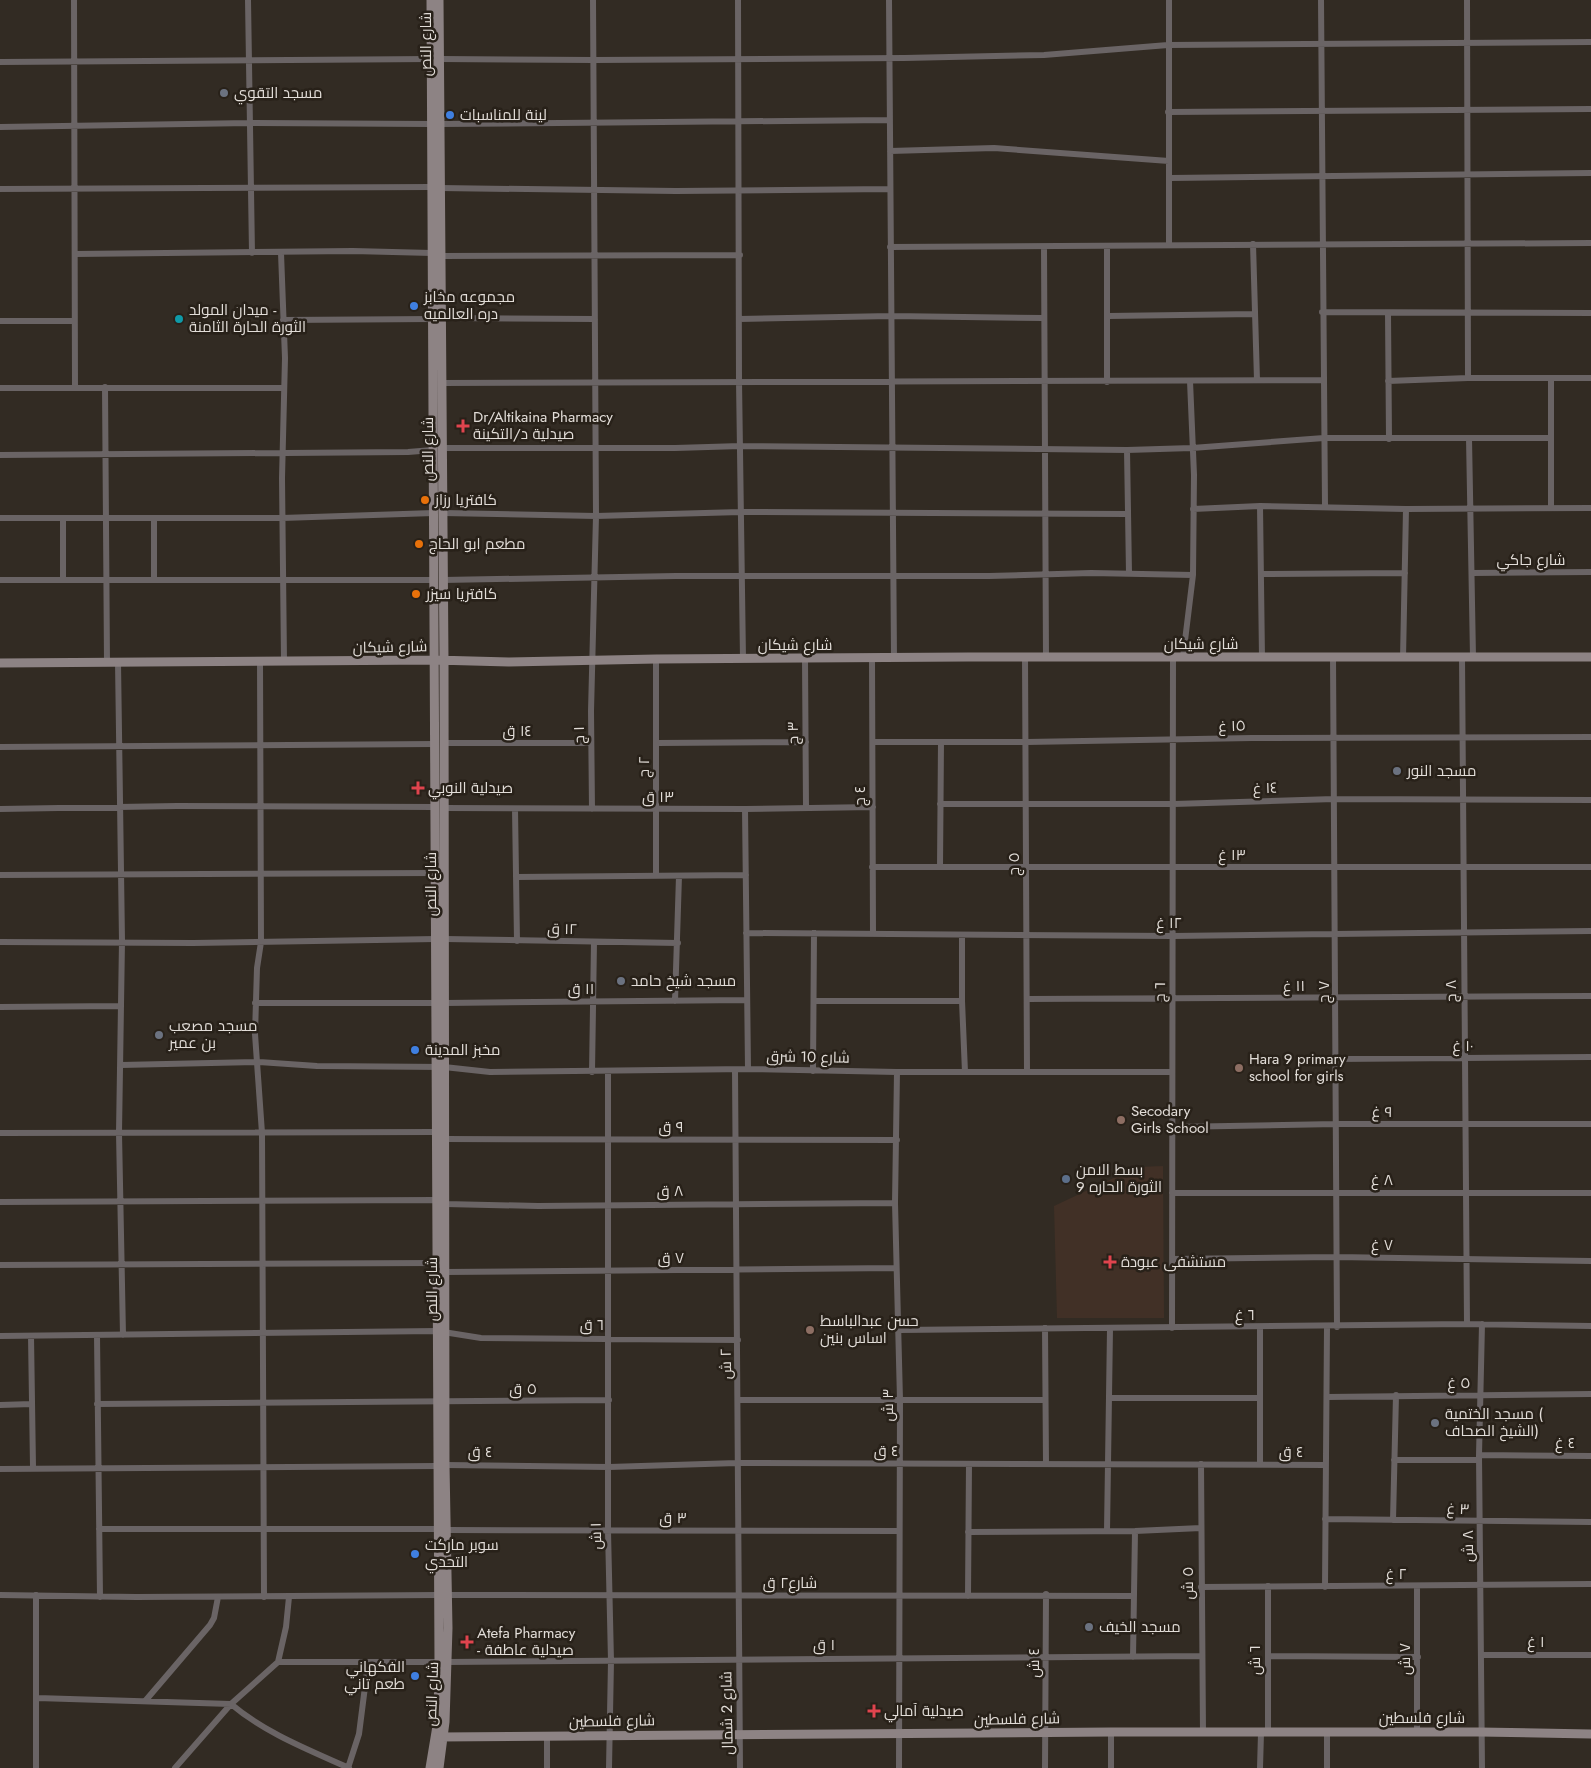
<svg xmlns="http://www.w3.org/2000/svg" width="1591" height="1768" viewBox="0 0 1591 1768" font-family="Jost,Cairo,sans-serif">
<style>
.medical{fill:#413026}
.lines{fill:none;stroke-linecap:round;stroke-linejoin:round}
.street{stroke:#6a6465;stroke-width:6}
.secondary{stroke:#8d8384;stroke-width:9}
.worship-dot{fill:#6b7280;stroke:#282119;stroke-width:2}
.shop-dot{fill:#3f7fe0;stroke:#282119;stroke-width:2}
.culture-dot{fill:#0f9aa8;stroke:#282119;stroke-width:2}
.health-dot{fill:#e0444e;stroke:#282119;stroke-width:2}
.food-dot{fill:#e8710a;stroke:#282119;stroke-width:2}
.education-dot{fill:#8d6e63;stroke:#282119;stroke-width:2}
.service-dot{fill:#5c6f8a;stroke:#282119;stroke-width:2}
.labels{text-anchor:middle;stroke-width:5;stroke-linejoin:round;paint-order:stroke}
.street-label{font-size:15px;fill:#e2ddd8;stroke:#282119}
.poi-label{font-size:15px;fill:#e2ddd8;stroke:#282119;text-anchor:start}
</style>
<rect width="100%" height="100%" fill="#322b23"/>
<path class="medical" d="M1163 1166 1164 1318H1057L1054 1206 1137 1167Z"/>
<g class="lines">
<path class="street" d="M74 0 75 387
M248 0 252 253
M738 0 739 381 743 659
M889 0 894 658
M1169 0V245
M1321 0 1325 506
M1467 0 1468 378
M440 59 594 60 904 58 1044 55 1168 45 1591 42
M0 62 431 59
M1168 112 1591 109
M440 124 890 120
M0 127 250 123 431 124
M890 151 994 148 1169 161
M1170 178 1591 173
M440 188 676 191 890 189
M0 189 431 187
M1253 244 1257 380
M890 247 1591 243
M1044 247 1046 658
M281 253 285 358 282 478 284 661
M75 254 353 251 432 253
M442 256 740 255
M1322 312 1591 313
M1388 313 1389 439
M1108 316 1255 314
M442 318 595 319
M739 319 891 316 1043 318
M283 320 433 319
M0 321H74
M1551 378V508
M1388 381 1468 378H1591
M1107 382V246
M441 383 1323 380
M105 387 107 662
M0 388H283
M1469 438 1473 657
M442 448H675L741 446 1127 450 1192 448 1324 438H1551
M1127 450 1129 573
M0 455 408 452 433 450
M1260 506 1262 658
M1193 509 1260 506 1406 509 1591 508
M442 513 596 516 741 512 1127 514
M0 518H282L434 513
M1472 573 1591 572
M1261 574 1405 573
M154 579V519
M0 580H433
M63 580V519
M443 580 676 576H989L1091 573 1193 575
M1025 657 1027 1071
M1183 657 1193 575 1194 475 1190 381
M1333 657 1337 1327
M1462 657 1467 1324
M1403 658 1406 509
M656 659V875
M805 659 806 807
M872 659 873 934
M260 661 261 942 257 968 255 1034 262 1133 264 1597
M118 662 122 941 119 1133 123 1335
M873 742H1027L1252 738 1591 737
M444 743H591
M657 743 806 742
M0 747 435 744
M940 804H1174L1334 799 1591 800
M444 808 745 809 873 807
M0 809 177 806 435 807
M515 809 517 941
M592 809 591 711 596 516 593 0
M745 809 748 1069
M872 867H1591
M940 867 941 742
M0 875 436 873
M516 877 746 875
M746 933 1173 936 1591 931
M962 935V1001L965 1072
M445 939 678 943
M0 942 193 943 436 939
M1027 999 1591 996
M675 1001 679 876
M814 1001H962
M255 1003H436
M445 1003 746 1000
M0 1007 121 1006
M1336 1059 1591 1057
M121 1065 259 1062 317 1066 444 1067 490 1072 748 1069 897 1072H1172
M735 1070 740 1768
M608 1071V1531L611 1661 609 1768
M813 1071 814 933
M592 1072 594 942
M897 1072 895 1203 900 1400 899 1768
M1172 1127 1336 1124H1591
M0 1133 435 1132
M445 1139 897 1140
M1172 1193H1591
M0 1202 435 1200 445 1204 538 1206 895 1203
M1173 1259 1336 1257 1591 1261
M0 1265 436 1263
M445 1272 896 1268
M1482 1324 1479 1455 1482 1768
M1045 1328 1046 1464
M1172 1328 1173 656
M1260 1328V1464
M900 1330 1467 1324 1591 1326
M97 1335 100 1597
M0 1336 437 1331 481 1338 738 1340
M31 1336 33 1467
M1327 1397 1591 1394
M1110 1398H1260
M739 1400H1045
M97 1404 609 1400
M0 1405 32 1404
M1479 1455 1591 1456
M1394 1460H1479
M1201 1464 1203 1733
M445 1465 609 1467 737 1463 1326 1465
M0 1469 437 1466
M1325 1519 1591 1522
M1393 1520 1396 1395
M99 1529H437
M447 1530 899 1531
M1107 1531 1110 1329
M968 1532 1135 1531 1201 1528
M1268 1586V1733
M1201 1587 1591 1584
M1325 1587 1327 1327
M0 1595 136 1597 438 1595
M448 1595 1133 1596
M968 1596 969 1464
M1481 1655H1591
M1268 1656 1418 1657
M1133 1657 1135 1531
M278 1662H439
M447 1662 1201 1656
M37 1698 231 1704C265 1733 309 1750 349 1768
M146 1700 210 1625 214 1618 218 1597
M1417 1732V1587
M547 1736V1768
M36 1768V1595
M175 1768 231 1704 278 1662 286 1627 289 1597
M348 1768 359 1734 368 1663
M1045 1768 1046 1594
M1111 1768V1732
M1260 1768 1261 1733
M1327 1768V1732"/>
<path class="secondary" d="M0 663 435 660 509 662 656 659 968 657H1591
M439 1737 1111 1732H1480L1591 1734
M430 1768 438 1720 439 1662 431 0
M439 1768 445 1722 448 1628 445 1465 444 660 439 0"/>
</g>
<g class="worship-dot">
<circle cx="224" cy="93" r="5"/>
<circle cx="1397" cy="771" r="5"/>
<circle cx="621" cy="981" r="5"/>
<circle cx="159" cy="1035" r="5"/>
<circle cx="1435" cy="1423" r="5"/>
<circle cx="1089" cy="1627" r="5"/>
</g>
<g class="shop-dot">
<circle cx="450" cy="115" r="5"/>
<circle cx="414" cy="306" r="5"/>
<circle cx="415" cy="1050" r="5"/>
<circle cx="415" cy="1554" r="5"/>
<circle cx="415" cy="1676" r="5"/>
</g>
<circle class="culture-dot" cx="179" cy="319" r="5"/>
<g class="health-dot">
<path d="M460.5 418.5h5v5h5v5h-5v5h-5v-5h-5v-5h5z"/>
<path d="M415.5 780.5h5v5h5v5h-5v5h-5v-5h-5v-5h5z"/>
<path d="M1107.5 1254.5h5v5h5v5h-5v5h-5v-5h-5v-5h5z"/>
<path d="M464.5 1634.5h5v5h5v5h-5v5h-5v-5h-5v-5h5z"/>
<path d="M871.5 1703.5h5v5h5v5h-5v5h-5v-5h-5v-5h5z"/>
</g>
<g class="food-dot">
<circle cx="425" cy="500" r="5"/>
<circle cx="419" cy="544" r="5"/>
<circle cx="416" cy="594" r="5"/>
</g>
<g class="education-dot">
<circle cx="1239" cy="1068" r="5"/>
<circle cx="1121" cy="1120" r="5"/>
<circle cx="810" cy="1330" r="5"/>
</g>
<circle class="service-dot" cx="1066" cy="1179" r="5"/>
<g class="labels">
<g class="street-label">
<text transform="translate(426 44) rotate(-90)" y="5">شارع النص</text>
<text transform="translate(428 449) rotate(-90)" y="5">شارع النص</text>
<text x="1531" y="565">شارع جاكي</text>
<text x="1201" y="649">شارع شيكان</text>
<text x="795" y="650">شارع شيكان</text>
<text transform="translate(390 647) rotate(-1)" y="5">شارع شيكان</text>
<text transform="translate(1232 726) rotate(-2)" y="5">١٥ غ</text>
<text x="517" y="736">١٤ ق</text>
<text transform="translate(793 733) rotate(-91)" y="5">٣ ج</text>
<text transform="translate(579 735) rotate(-91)" y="5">١ ج</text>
<text transform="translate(644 767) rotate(-89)" y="5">٢ ج</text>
<text transform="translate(1265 788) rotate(-2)" y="5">١٤ غ</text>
<text transform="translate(860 796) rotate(-90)" y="5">٤ ج</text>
<text x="658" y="802">١٣ ق</text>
<text x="1232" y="860">١٣ غ</text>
<text transform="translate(1014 864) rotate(-90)" y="5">٥ ج</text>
<text transform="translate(431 884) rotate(-90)" y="5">شارع النص</text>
<text x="1169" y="928">١٢ غ</text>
<text transform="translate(562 929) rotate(1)" y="5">١٢ ق</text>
<text transform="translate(1294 986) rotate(-1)" y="5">١١ غ</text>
<text x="581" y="994">١١ ق</text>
<text transform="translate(1451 991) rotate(-91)" y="5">٨ ج</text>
<text transform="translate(1160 992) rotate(-89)" y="5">٦ ج</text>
<text transform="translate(1324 992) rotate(-90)" y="5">٧ ج</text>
<text x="1463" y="1051">١٠ غ</text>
<text transform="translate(808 1057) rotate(1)" y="5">شارع 10 شرق</text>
<text transform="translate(1382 1112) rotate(1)" y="5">٩ غ</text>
<text x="671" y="1132">٩ ق</text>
<text x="1382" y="1185">٨ غ</text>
<text transform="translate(670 1191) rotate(-1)" y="5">٨ ق</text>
<text x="1382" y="1250">٧ غ</text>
<text transform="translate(671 1258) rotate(-1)" y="5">٧ ق</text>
<text transform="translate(432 1289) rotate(-90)" y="5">شارع النص</text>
<text x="1245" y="1320">٦ غ</text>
<text x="592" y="1330">٦ ق</text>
<text transform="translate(726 1364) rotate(-91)" y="5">٢ ش</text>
<text x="1459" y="1388">٥ غ</text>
<text x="523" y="1394">٥ ق</text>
<text transform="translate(888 1405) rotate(-90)" y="5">٣ ش</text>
<text x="1565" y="1448">٤ غ</text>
<text x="886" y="1456">٤ ق</text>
<text x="480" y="1457">٤ ق</text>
<text x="1291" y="1457">٤ ق</text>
<text transform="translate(1458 1509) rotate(2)" y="5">٣ غ</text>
<text x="673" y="1523">٣ ق</text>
<text transform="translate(596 1536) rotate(-91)" y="5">١ ش</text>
<text transform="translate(1468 1546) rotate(-91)" y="5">٨ ش</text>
<text x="1396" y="1579">٢ غ</text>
<text x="790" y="1588">شارع٢ ق</text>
<text transform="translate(1188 1583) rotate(-90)" y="5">٥ ش</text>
<text x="1536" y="1647">١ غ</text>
<text x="824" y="1650">١ ق</text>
<text transform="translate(1405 1659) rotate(-90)" y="5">٧ ش</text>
<text transform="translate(1255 1660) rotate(-90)" y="5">٦ ش</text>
<text transform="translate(1034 1663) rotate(-90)" y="5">٤ ش</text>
<text transform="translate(432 1694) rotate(-88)" y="5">شارع النص</text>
<text transform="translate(727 1713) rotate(-91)" y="5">شارع 2 شمال</text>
<text x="1422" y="1723">شارع فلسطين</text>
<text transform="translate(1017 1719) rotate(-1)" y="5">شارع فلسطين</text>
<text transform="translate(612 1721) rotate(-1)" y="5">شارع فلسطين</text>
</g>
<g class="poi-label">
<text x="234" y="98">مسجد التقوي</text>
<text x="460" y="120">لينة للمناسبات</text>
<text x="424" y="302">مجموعه مخابز<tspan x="424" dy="17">دره العالميه</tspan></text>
<text x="189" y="315">ميدان المولد -<tspan x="189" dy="17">الثورة الحارة الثامنة</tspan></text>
<text x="473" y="422">Dr/Altikaina Pharmacy<tspan x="473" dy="17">صيدلية د/التكينة</tspan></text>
<text x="435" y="505">كافتريا رزاز</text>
<text x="429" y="549">مطعم ابو الحاج</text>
<text x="426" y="599">كافتريا سيزر</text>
<text x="1407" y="776">مسجد النور</text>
<text x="428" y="793">صيدلية النوبي</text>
<text x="631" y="986">مسجد شيخ حامد</text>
<text x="169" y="1031">مسجد مصعب<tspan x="169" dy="17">بن عمير</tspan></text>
<text x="425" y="1055">مخبز المدينة</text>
<text x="1249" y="1064">Hara 9 primary<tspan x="1249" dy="17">school for girls</tspan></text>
<text x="1131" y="1116">Secodary<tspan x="1131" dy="17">Girls School</tspan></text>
<text x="1076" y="1175">بسط الامن<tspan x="1076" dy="17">الثورة الحاره 9</tspan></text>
<text x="1121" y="1267">مستشفى عبودة</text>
<text x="820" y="1326">حسن عبدالباسط<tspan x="820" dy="17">اساس بنين</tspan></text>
<text x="1445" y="1419">مسجد الختمية (<tspan x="1445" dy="17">الشيخ الصحاف)</tspan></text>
<text x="425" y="1550">سوبر ماركت<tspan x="425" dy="17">التحدي</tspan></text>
<text x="1099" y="1632">مسجد الخيف</text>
<text x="477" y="1638">Atefa Pharmacy<tspan x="477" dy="17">- صيدلية عاطفة</tspan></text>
<text x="405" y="1672" text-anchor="end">الفكهاني<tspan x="405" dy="17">طعم تاني</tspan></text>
<text x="884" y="1716">صيدلية آمالي</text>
</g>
</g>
</svg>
